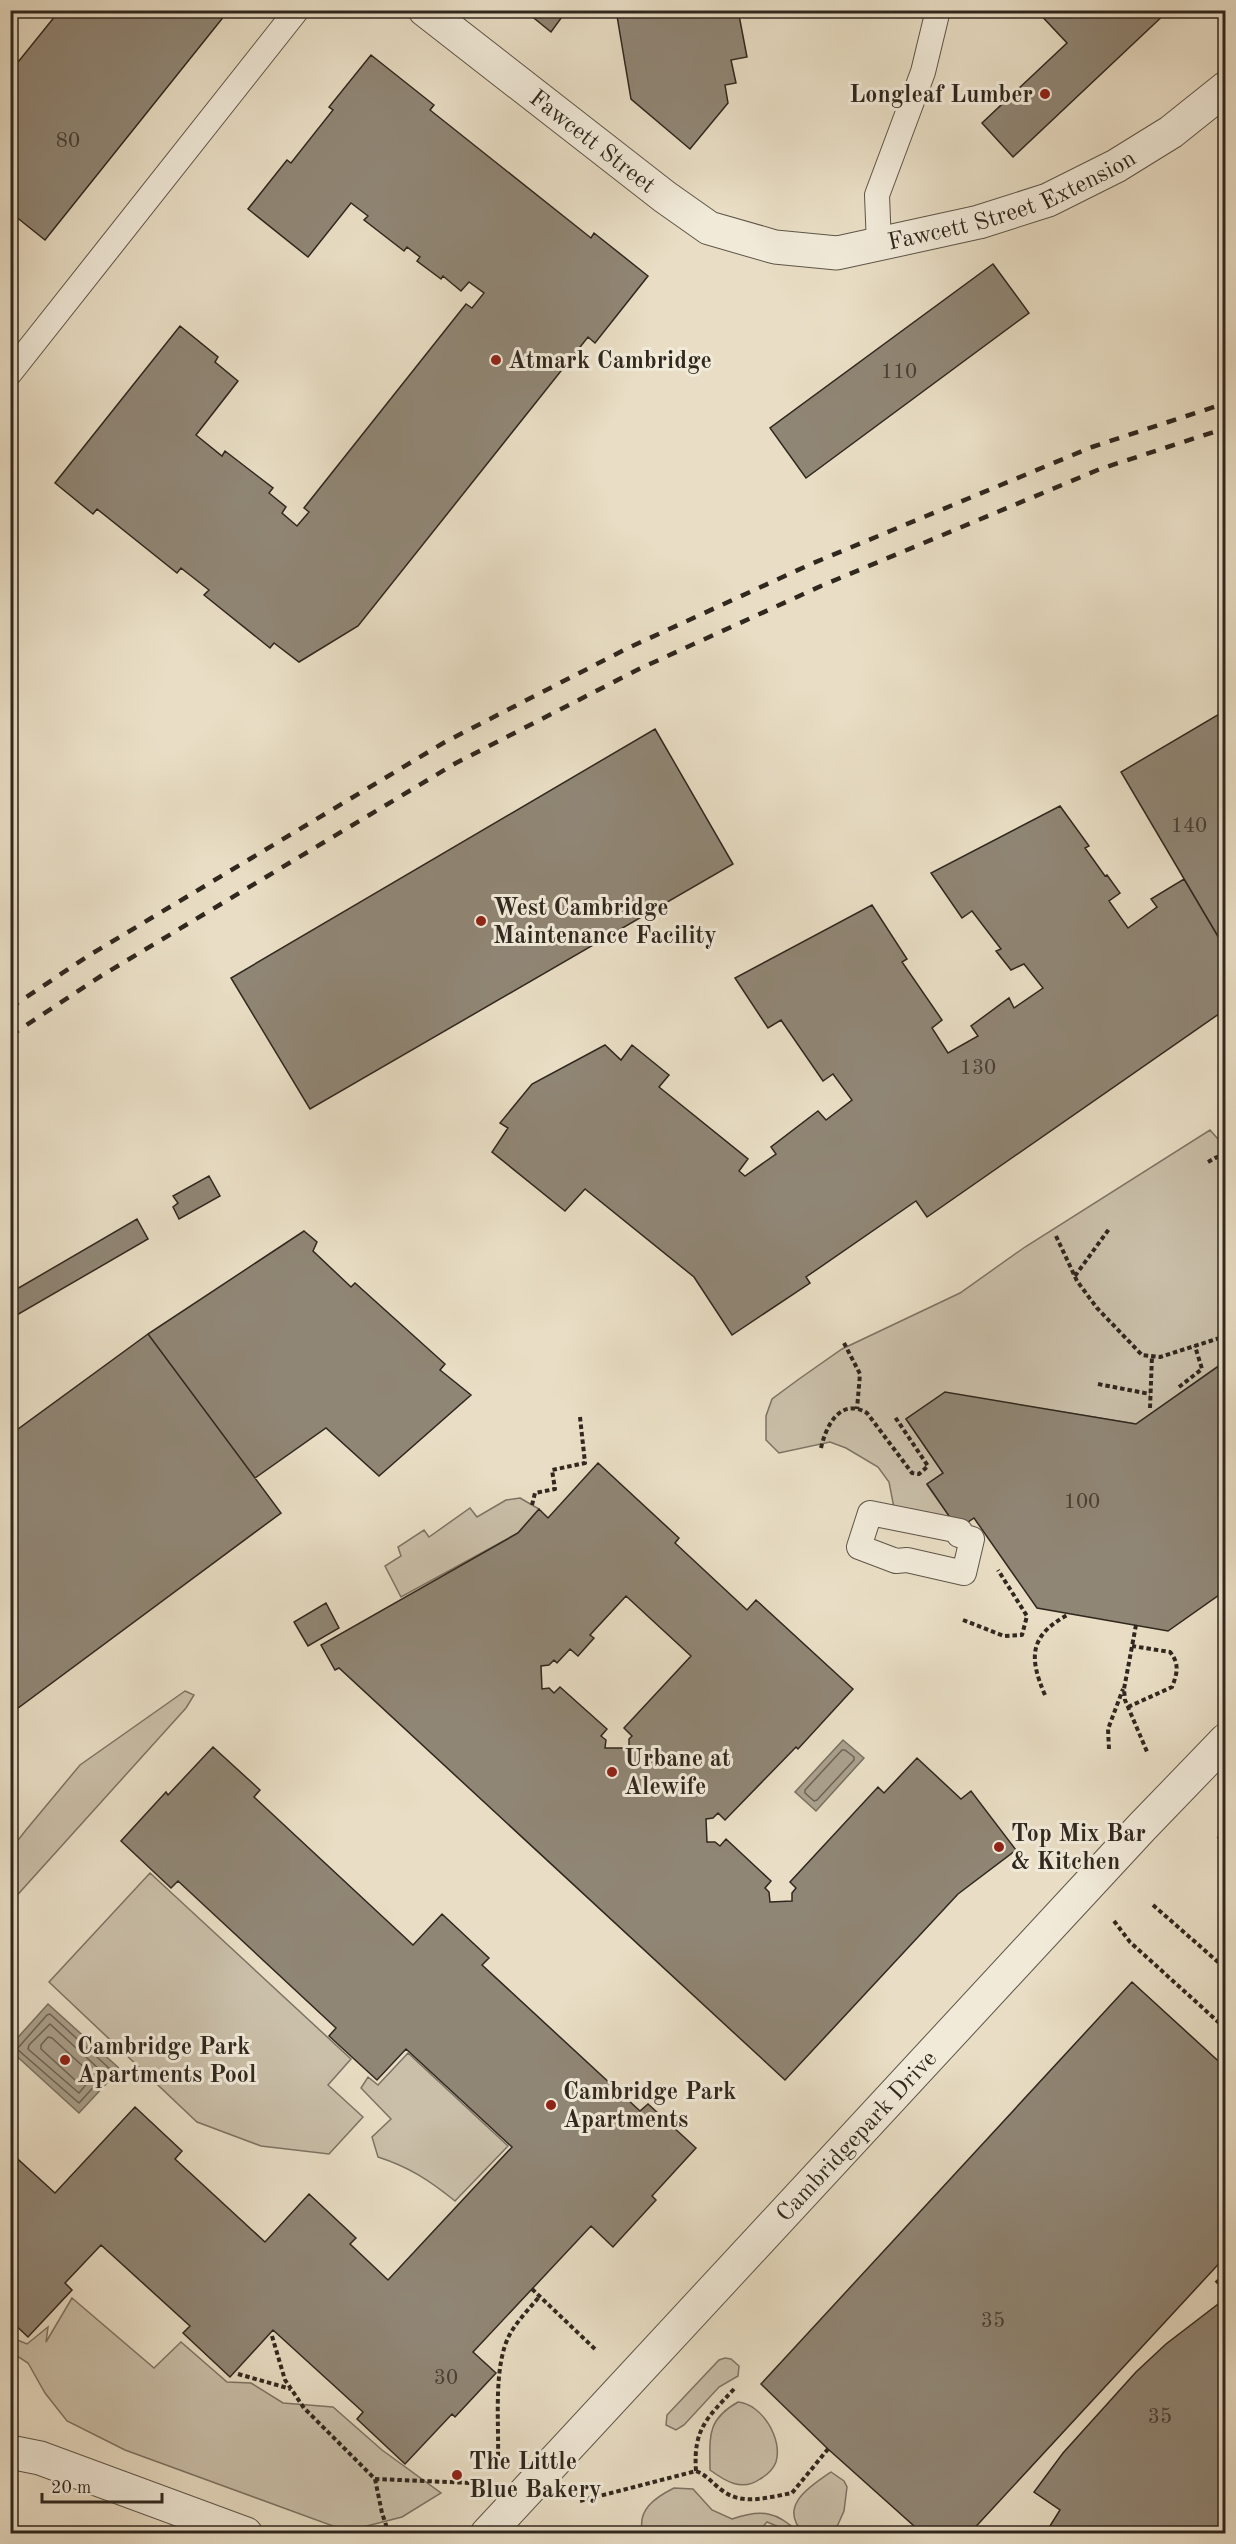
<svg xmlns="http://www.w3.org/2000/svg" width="1236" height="2544" viewBox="0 0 1236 2544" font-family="'Old Standard TT',serif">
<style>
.green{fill:#cabfa9;stroke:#7d7364;stroke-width:1.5}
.water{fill:#aaa08c;stroke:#797060;stroke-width:1.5}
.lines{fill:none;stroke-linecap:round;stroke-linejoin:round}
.shore{stroke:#6d6455;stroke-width:1.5}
.building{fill:#908675;stroke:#30271e;stroke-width:1.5;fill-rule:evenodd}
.service-casing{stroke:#5e5548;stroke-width:26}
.minor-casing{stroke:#5e5548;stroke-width:35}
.path{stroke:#30271e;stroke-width:4;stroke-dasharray:4.5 3;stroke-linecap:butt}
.service{stroke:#f1ead9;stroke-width:24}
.minor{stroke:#f1ead9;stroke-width:33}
.rail{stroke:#30271e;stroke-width:4.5;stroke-dasharray:10 10;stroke-linecap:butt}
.poi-dot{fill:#8f2418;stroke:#f1ead9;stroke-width:2}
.labels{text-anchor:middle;stroke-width:6;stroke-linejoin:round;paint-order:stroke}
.number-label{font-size:21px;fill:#483f34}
.poi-label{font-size:24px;font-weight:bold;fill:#30271e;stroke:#f1ead9;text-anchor:start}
.street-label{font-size:24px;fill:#30271e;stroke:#f1ead9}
</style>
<rect width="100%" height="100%" fill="#e9dec5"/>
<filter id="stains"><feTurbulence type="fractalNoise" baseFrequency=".00333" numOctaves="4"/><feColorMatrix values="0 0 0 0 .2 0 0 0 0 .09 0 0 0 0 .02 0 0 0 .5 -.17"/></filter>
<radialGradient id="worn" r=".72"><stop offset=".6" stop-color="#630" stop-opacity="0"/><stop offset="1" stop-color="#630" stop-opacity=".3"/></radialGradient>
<path class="green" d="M1210 1130 1225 1147V1361L1136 1424 945 1393 906 1419 943 1473 927 1485 960 1531 894 1508 889 1482 878 1467 846 1448 830 1442 779 1453 766 1440V1416L772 1399 799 1379 842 1349 960 1293 1025 1247Z
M520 1498 539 1509 518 1533 401 1597 385 1566 401 1556 398 1547 424 1530 429 1537 470 1508 477 1517 506 1500Z
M185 1691 194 1695 186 1708 11 1902V1849L26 1830 80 1765Z
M150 1873 351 2059 328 2085 363 2117 329 2154 261 2146 197 2122 49 1982Z
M408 2053 508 2146 455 2201C429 2180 409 2167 378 2157L372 2137 391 2119 361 2088 368 2077 378 2085Z
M72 2298 154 2368 181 2342 227 2382 251 2383 283 2403 333 2407 382 2450 441 2493 402 2517 359 2528 352 2533 125 2450 67 2421 45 2393 28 2363 11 2352 10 2337 27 2344 48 2327 46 2342Z
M725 2358 731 2359 739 2366 738 2376 719 2387 684 2425 676 2430 666 2425 667 2415 719 2360Z
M738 2402C762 2404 783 2439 776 2462 773 2470 767 2475 760 2479 742 2492 725 2481 710 2470 710 2437 706 2420 738 2402Z
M831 2472 844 2481 847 2487 844 2511 835 2531 831 2533H804C777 2507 810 2486 831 2472Z
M674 2488 693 2489 712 2510 732 2519C761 2509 777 2511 799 2533H793L767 2522 757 2533H643C636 2510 656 2497 674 2488Z"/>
<path class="water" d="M843 1740 864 1758 816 1811 795 1792Z
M48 2004 120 2069 79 2113 11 2051V2045Z"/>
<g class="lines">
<path class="shore" d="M842 1750H845L854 1757V1760L817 1800 814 1801 805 1793V1790Z
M50 2014 110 2069 79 2103 17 2049 47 2015Z
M50 2024 99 2069 79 2093 28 2049 29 2045Z
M48 2037 52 2038 86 2069V2072L79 2080H75L41 2049V2045Z"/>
</g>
<path class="building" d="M60 10H229L45 240 10 212V72Z
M524 10H567L551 32Z
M616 10H738L747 57 731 60 736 83 725 85 728 103 690 149 631 99Z
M1036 10H1169L1013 157 982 123 1067 43Z
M371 55 434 105 430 110 591 238 594 233 648 276 595 343 588 337 358 626 299 662 274 643 270 648 204 595 209 590 181 568 177 573 97 509 93 514 55 483 180 326 218 357 215 362 238 381 196 435 222 456 225 451 273 488 269 493 286 507 282 513 297 526 309 512 304 508 466 304 472 308 484 293 469 282 461 291 443 276 441 279 417 261 420 257 407 247 404 251 364 220 368 216 351 203 308 257 248 209 287 160 291 163 333 110 329 107Z
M993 264 1029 313 806 478 770 428Z
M1226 710V950L1121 772Z
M655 729 733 864 310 1109 231 978Z
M1060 806 1089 846 1085 848 1105 876 1107 875 1120 893 1109 901 1128 928 1157 907 1151 899 1184 879 1226 950V1009L927 1217 916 1201 806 1277 810 1283 732 1335 694 1277 585 1189 565 1211 492 1152 508 1128 500 1123 532 1084 605 1045 621 1060 632 1045 669 1075 659 1087 748 1159 739 1171 745 1176 776 1154 771 1147 818 1111 826 1120 852 1100 833 1074 823 1081 781 1020 768 1028 735 978 872 905 907 959 902 962 942 1020 932 1028 948 1053 978 1036 971 1026 1009 998 1014 1008 1043 988 1024 964 1011 970 996 951 1001 949 972 911 962 918 931 873Z
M209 1176 220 1196 179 1219 173 1207 178 1203 173 1196Z
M137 1219 148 1239 10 1319V1293Z
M304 1231 317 1242 313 1251 351 1287 355 1283 445 1364 440 1370 471 1395 379 1476 326 1428 255 1478 148 1334Z
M148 1334 281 1513 10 1714V1435Z
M1226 1361V1590L1168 1631 1037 1608 974 1518 958 1529 927 1484 943 1473 906 1419 945 1392 1136 1424Z
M598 1463 679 1538 675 1543 747 1610 756 1600 853 1689 798 1749 796 1747 725 1820 718 1813 713 1818 706 1819 707 1842H715L720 1846 726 1839 771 1881 765 1888 769 1892 770 1902 792 1901V1893L796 1888 790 1882 878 1787 884 1793 917 1758 961 1799 971 1791 1016 1850 958 1894 785 2080 339 1668 335 1670 321 1645 518 1533 539 1509 548 1518ZM626 1596 691 1656 624 1728 632 1736 629 1739V1748H605L606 1740 601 1736 607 1729 560 1687 554 1693 549 1688 542 1689 541 1666 549 1665 554 1660 557 1663 570 1649 578 1656 594 1638 590 1635Z
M326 1603 339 1628 308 1646 294 1622Z
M213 1747 260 1790 254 1797 413 1945 442 1914 489 1958 482 1965 640 2111 648 2104 696 2148 652 2196 656 2200 613 2247 591 2226 473 2352 496 2373 455 2417 452 2414 405 2464 357 2419 363 2412 273 2330 230 2377 183 2333 190 2326 101 2245 65 2283 72 2290 28 2337 10 2320V2152L55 2193 135 2107 182 2151 175 2159 265 2242 309 2194 356 2238 350 2244 388 2280 512 2147 406 2049 377 2080 329 2036 336 2028 178 1881 171 1888 121 1841 166 1792 168 1795Z
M1132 1982 1226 2068V2256L969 2534H923L828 2449 761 2384Z
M1226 2298V2534H1045L1060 2510 1034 2492 1063 2453 1136 2372 1166 2344Z"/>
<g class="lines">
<g class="service-casing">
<path id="service" d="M879 245 877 195 923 72 938 10
M10 373 297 10
M870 1513 960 1531 959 1535 972 1539 964 1573 907 1560 896 1561 859 1547Z"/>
</g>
<g class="minor-casing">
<g id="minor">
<path id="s1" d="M425 10 665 197 709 228 775 247 837 253 979 222 1048 200 1116 166 1171 132 1226 88"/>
<path d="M10 2452 40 2458 246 2534"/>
<path id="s2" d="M487 2534 1142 1827 1226 1740"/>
</g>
</g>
<path class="path" d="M1208 1162 1217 1157 1226 1165
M1056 1236 1077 1281 1097 1308 1142 1355 1160 1357 1226 1336
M1075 1276 1109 1229
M844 1343 860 1374 857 1409
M1098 1384 1150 1394
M1179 1387 1202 1369 1195 1346
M1150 1408 1152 1356
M821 1448C826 1426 840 1397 867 1413L912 1473 919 1474 928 1466 895 1417
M532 1505 535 1493 555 1489 552 1470 585 1463 580 1417
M963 1620 1004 1636 1022 1635 1027 1616 998 1570
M1136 1625 1124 1689 1125 1700 1148 1754
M1225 1679 1220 1640 1226 1633
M1045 1695C1028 1656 1030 1635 1069 1614
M1128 1707 1172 1687C1177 1674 1180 1664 1170 1652L1132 1646
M1109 1749 1108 1729 1123 1689
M1218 1836 1226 1842
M1153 1905 1226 1969
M1114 1921 1130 1942 1226 2029
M1216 2283 1226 2274
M532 2289 597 2351
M272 2336 285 2380 304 2408 375 2479 471 2483
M238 2374 291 2389
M498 2456C499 2421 493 2365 510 2334 518 2320 529 2309 539 2297
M696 2471C693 2429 707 2418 734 2389
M375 2479 382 2513 388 2531
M580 2501 696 2471C707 2475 713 2484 723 2491 743 2506 769 2497 792 2493L828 2449"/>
<use href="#service" class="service"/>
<use href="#minor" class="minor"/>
<path class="rail" d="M10 1008 88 956 445 742 628 648 811 564 1092 447 1226 403
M10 1036 101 976 456 763 639 669 821 586 1100 469 1226 428"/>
</g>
<g class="poi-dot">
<circle cx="1045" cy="94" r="6"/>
<circle cx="496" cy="360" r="6"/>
<circle cx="481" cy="921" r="6"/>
<circle cx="612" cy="1772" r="6"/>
<circle cx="999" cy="1847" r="6"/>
<circle cx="65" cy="2060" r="6"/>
<circle cx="551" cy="2105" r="6"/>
<circle cx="457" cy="2475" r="6"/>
</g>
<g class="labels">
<g class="number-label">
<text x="68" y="147">80</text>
<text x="899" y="378">110</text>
<text x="1189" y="832">140</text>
<text x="978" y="1074">130</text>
<text x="1082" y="1508">100</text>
<text x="993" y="2327">35</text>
<text x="446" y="2384">30</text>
<text x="1160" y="2423">35</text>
</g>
<g class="poi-label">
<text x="1033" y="102" text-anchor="end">Longleaf Lumber</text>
<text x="508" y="368">Atmark Cambridge</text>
<text x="493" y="915">West Cambridge<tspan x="493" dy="28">Maintenance Facility</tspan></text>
<text x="624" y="1766">Urbane at<tspan x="624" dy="28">Alewife</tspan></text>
<text x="1011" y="1841">Top Mix Bar<tspan x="1011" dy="28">&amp; Kitchen</tspan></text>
<text x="77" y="2054">Cambridge Park<tspan x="77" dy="28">Apartments Pool</tspan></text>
<text x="563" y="2099">Cambridge Park<tspan x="563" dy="28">Apartments</tspan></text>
<text x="469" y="2469">The Little<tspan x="469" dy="28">Blue Bakery</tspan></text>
</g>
<g class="street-label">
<text dy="8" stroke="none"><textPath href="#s1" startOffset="213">Fawcett Street</textPath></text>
<text dy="8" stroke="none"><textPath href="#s1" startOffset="672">Fawcett Street Extension</textPath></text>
<text dy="8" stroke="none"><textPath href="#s2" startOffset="543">Cambridgepark Drive</textPath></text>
</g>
</g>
<rect width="1236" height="2544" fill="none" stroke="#e9dec5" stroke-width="36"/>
<rect x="12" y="12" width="1212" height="2520" fill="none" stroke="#30271e" stroke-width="3"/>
<rect x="18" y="18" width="1200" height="2508" fill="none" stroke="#30271e" stroke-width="1.5"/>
<path d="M42 2493v9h120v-9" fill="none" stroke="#30271e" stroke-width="3"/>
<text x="51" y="2493" font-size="18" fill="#30271e" stroke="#f1ead9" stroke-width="4.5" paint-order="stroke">20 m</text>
<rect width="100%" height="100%" filter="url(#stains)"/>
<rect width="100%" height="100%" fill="url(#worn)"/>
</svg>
